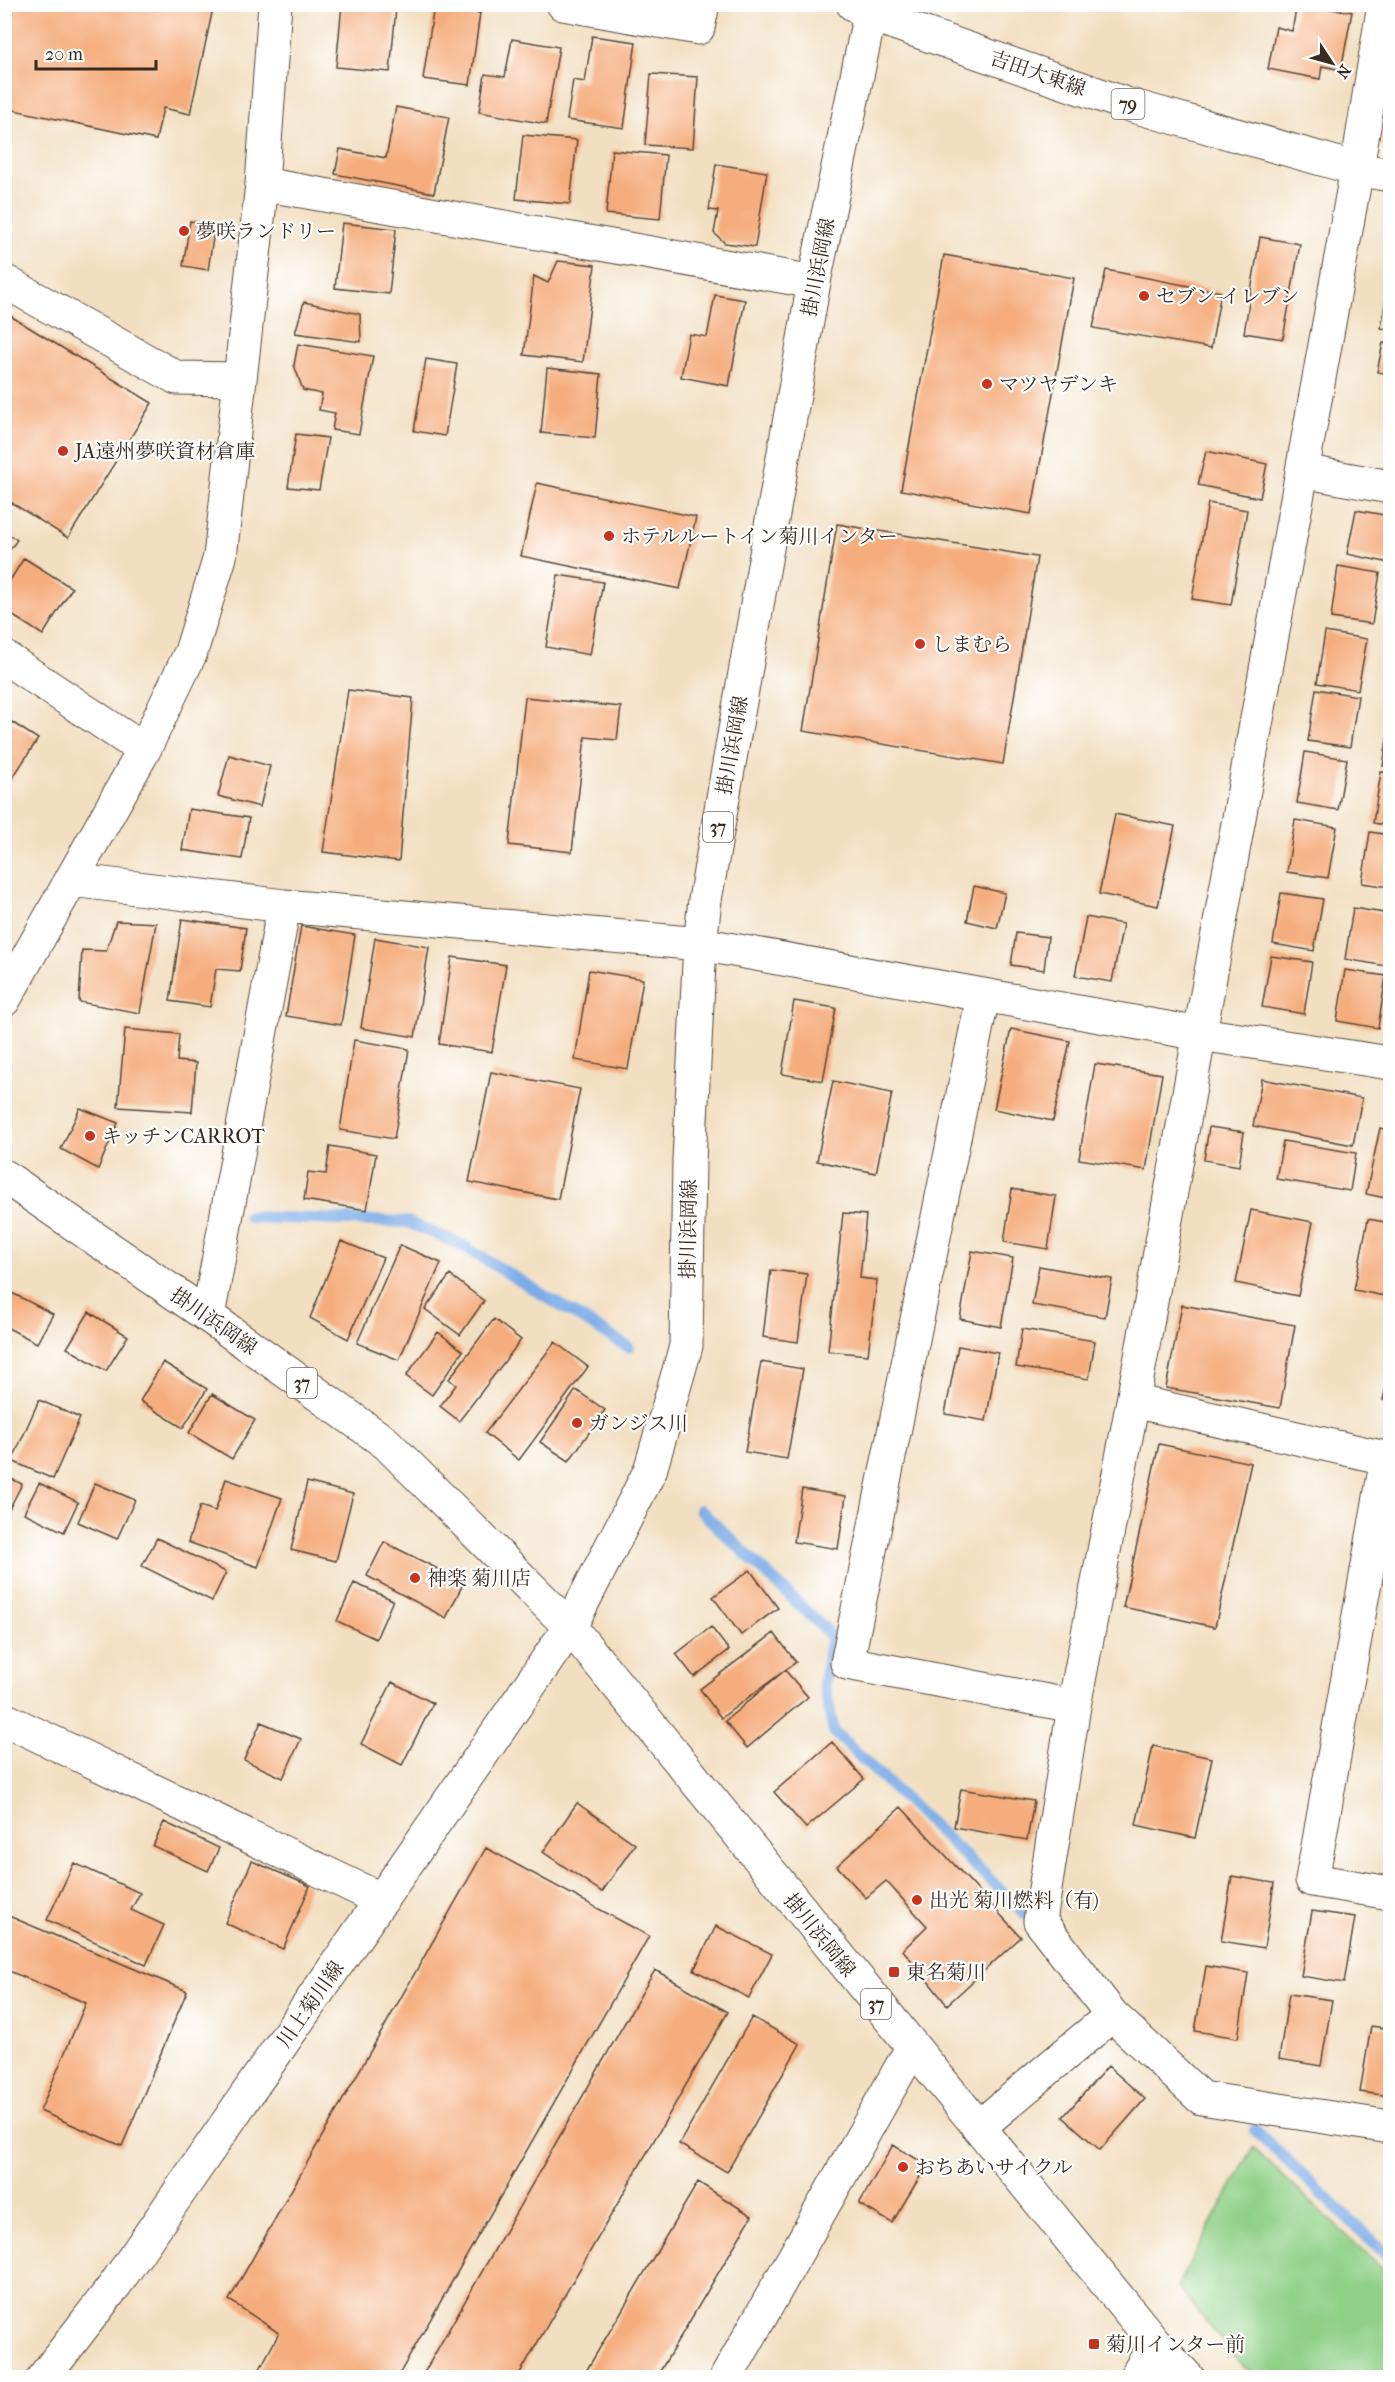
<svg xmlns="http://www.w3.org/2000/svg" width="1395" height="2382" viewBox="0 0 1395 2382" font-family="'IM FELL French Canon','Noto Serif JP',serif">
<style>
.green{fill:#8fd087;stroke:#657d52;stroke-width:1.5}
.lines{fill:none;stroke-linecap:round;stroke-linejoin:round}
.stream{stroke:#7cace7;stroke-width:12}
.building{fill:#f5ad7e}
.minor-casing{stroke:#564536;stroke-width:35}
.major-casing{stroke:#564536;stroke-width:35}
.minor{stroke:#fff;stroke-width:33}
.major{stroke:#fff;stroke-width:33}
.poi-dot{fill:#c8321e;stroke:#fff;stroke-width:2}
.labels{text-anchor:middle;stroke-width:4.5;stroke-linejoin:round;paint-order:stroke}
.shield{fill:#fff;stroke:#766a62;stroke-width:1.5}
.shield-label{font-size:18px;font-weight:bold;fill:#3b2a1e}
.street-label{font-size:20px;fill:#3b2a1e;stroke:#fff}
.poi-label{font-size:20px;fill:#3b2a1e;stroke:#fff;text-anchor:start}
</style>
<rect width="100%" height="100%" fill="#fff"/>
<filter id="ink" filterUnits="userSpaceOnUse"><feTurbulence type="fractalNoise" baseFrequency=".0167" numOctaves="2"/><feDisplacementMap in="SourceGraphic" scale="12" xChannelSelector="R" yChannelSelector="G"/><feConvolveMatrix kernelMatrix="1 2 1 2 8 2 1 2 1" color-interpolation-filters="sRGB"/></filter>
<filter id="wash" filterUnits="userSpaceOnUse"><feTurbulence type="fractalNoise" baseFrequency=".008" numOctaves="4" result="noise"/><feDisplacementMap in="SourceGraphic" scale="24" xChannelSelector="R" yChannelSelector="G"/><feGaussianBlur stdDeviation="1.35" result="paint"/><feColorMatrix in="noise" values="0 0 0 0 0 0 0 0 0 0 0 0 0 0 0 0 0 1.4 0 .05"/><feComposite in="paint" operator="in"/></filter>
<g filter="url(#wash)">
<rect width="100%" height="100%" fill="#f2dfc1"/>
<path class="green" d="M1253 2148 1390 2276V2373L1385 2377H1256L1238 2361 1177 2286Z"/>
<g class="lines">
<path class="stream" d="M249 1217 407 1222 462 1245 628 1347
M700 1510 832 1636 824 1684 834 1732 1026 1914
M1255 2130 1390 2258"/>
</g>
<g id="blocks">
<path class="building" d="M4 4H214L190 114 163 108 156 140 4 108Z
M342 4 396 8 390 72 336 67Z
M1297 4 1352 12 1341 70 1322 66 1320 79 1268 69 1276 27 1292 31Z
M434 6 480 13 470 85 423 79Z
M592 36 636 42 624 128 567 120 573 80 585 82Z
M512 39 559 47 546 124 479 112 485 74 505 77Z
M651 74 698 77 693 148 645 145Z
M396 107 449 117 434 193 335 174 340 149 386 158Z
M523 135 577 140 570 204 516 199Z
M612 150 666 155 660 219 606 214Z
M716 164 767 172 755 247 725 243 714 233 718 211 709 210Z
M190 221 215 225 208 270 183 266Z
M342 223 396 229 389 294 335 288Z
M1260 237 1300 244 1283 339 1244 333Z
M944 255 1074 278 1031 514 901 490Z
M558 261 595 265 583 362 524 355 534 276 548 283Z
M1106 270 1221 292 1211 348 1093 328Z
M1389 281H1390V330L1381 328Z
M715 295 745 300 729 386 681 377 689 334 707 337Z
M304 302 360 314 361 342 295 333Z
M4 312 152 403 68 538 4 498Z
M1383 343 1390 344V374L1377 372Z
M298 344 373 356 359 434 332 430 335 413 319 410 322 394 303 390 294 365Z
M426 359 457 364 445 436 414 431Z
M547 368 601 374 595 438 541 433Z
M296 434 328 438 319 490 288 487Z
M1206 451 1267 464 1260 498 1198 485Z
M537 483 696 517 680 589 521 556Z
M1208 503 1247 510 1231 605 1192 599Z
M1356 510 1390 516V563L1347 554Z
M837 524 1037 557 1003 764 803 731Z
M4 531 17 540 4 558Z
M24 558 72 588 43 635 4 610V590Z
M1338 566 1380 573 1372 624 1331 618Z
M558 575 603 582 590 655 546 647Z
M1325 632 1367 639 1358 690 1317 683Z
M1316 689 1358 696 1350 747 1308 741Z
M348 690 413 698 399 861 323 852Z
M525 697 621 707 617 740 585 737 572 852 509 845Z
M4 717 38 739 4 791Z
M1389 727H1390V767L1383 766Z
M1305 752 1347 759 1338 810 1297 803Z
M229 755 270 766 260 807 218 796Z
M1381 772 1390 773V826L1373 823Z
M189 809 249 818 242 859 182 850Z
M1115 814 1175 826 1158 906 1099 894Z
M1295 820 1337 827 1328 878 1287 872Z
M1370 832 1390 835V887L1362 883Z
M974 886 1005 893 997 928 967 921Z
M1281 893 1323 899 1314 951 1273 944Z
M1353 908 1390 914V941L1386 966 1345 959Z
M1086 917 1123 924 1112 982 1075 976Z
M182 919 246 928 240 971 216 969 210 1007 170 1001Z
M116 921 156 923 140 1013 79 1002 82 950 106 951Z
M301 926 355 935 341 1025 286 1016Z
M1016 933 1048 937 1044 970 1011 965Z
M375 938 429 947 415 1037 361 1028Z
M1271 956 1312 962 1304 1014 1262 1007Z
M452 957 506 965 492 1052 439 1044Z
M589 970 643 979 628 1069 575 1060Z
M1345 970 1386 976 1378 1028 1337 1021Z
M794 1001 836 1008 823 1081 782 1074Z
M125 1029 179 1034 177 1061 196 1063 192 1112 118 1107Z
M1011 1029 1070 1041 1053 1121 994 1109Z
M354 1040 409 1049 394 1139 340 1130Z
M1095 1064 1162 1074 1146 1170 1079 1159Z
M491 1072 580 1089 558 1199 469 1182Z
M1262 1079 1362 1098 1353 1145 1253 1126Z
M833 1081 892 1093 876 1173 817 1161Z
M80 1108 118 1123 98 1169 61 1149Z
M1209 1127 1244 1132 1239 1166 1204 1160Z
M1380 1128 1390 1130V1199L1366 1194Z
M1283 1141 1356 1153 1350 1191 1276 1179Z
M330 1146 376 1154 367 1210 304 1200 308 1172 326 1174Z
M1012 1189 1056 1196 1048 1249 1004 1242Z
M1251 1210 1313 1222 1298 1296 1236 1283Z
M843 1213 866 1215 860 1278 877 1280 868 1355 828 1351Z
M1368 1219 1390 1223V1297L1354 1290Z
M341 1241 383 1258 348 1339 310 1318Z
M400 1245 441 1263 399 1360 357 1343Z
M972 1251 1013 1258 1001 1327 960 1319Z
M1039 1266 1112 1279 1105 1317 1032 1305Z
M771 1270 807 1274 798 1342 763 1337Z
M450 1275 484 1301 460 1335 425 1309Z
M10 1292 53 1314 37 1343 4 1326V1303Z
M1182 1305 1295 1325 1280 1408 1166 1388Z
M89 1312 128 1336 106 1371 67 1348Z
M494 1319 521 1340 459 1421 440 1406 456 1385 449 1379Z
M1022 1329 1095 1341 1089 1379 1016 1367Z
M438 1332 463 1351 432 1395 406 1376Z
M555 1342 588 1367 519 1460 485 1433Z
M958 1346 998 1353 986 1421 945 1414Z
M163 1362 207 1389 183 1428 140 1401Z
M761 1362 803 1369 787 1459 745 1452Z
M1390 1370V1402L1383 1400Z
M576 1390 605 1410 569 1461 540 1442Z
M212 1394 255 1420 232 1459 189 1433Z
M39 1400 80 1418 53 1479 12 1461Z
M1159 1444 1251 1463 1215 1627 1123 1607Z
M4 1475 22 1484 4 1519Z
M226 1479 282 1498 258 1567 188 1542 200 1506 215 1511Z
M307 1482 353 1494 336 1561 291 1550Z
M39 1483 78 1502 64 1532 24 1513Z
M95 1483 135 1500 117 1539 78 1522Z
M802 1489 846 1496 838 1549 794 1542Z
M157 1538 226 1572 212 1601 142 1566Z
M384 1542 464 1582 446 1618 367 1576Z
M750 1570 778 1608 741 1635 713 1597Z
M354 1583 393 1600 376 1639 337 1621Z
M711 1627 729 1650 694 1677 676 1654Z
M774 1633 796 1662 721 1718 700 1689Z
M785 1670 808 1697 747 1748 725 1721Z
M392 1682 433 1703 402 1765 361 1744Z
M261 1722 301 1739 283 1778 244 1760Z
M832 1742 864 1779 806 1828 774 1792Z
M1153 1746 1212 1758 1195 1838 1136 1825Z
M961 1789 1034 1801 1027 1840 954 1827Z
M577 1803 635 1844 602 1892 543 1852Z
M901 1807 1021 1937 947 2005 903 1950 927 1926 886 1881 866 1898 837 1866Z
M164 1822 219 1848 208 1871 153 1846Z
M486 1848 649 1936 397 2378H255L279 2333 229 2300Z
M252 1861 310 1886 283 1949 225 1923Z
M74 1863 140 1893 131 1910 164 1925 146 1965 47 1920Z
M1232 1876 1274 1883 1264 1948 1221 1941Z
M1312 1911 1355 1917 1344 1983 1301 1976Z
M4 1914 187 1991 122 2146 40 2111 86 2003 4 1969Z
M716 1926 772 1954 749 1998 694 1970Z
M1206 1966 1248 1973 1238 2038 1195 2031Z
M655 1970 728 2012 517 2378H421Z
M1289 1994 1332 2000 1321 2066 1279 2059Z
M752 2017 800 2044 727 2172 679 2144Z
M1371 2026 1390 2029V2096L1360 2092Z
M1108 2066 1145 2099 1100 2150 1063 2117Z
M893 2145 927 2165 892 2223 859 2204Z
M698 2182 752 2216 656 2378H582Z"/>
</g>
</g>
<g filter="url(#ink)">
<use href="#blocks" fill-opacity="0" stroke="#564536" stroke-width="1.5"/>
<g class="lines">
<g class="minor-casing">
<path id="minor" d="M563 4 698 28 703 4
M1384 4 1357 169 1133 1401 1074 1706 1040 1921 1112 2015 1201 2098 1390 2127
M262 184 814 282
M4 281 177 378 239 379
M1302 471 1390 487
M4 657 144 750
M71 880 284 906 700 944 1200 1034 1390 1063
M983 996 847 1663 1074 1706
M4 1000 144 750 191 652 220 557 262 184 275 4
M208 1316 284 906
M1133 1401 1390 1459
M1387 1458 1312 1880 1390 1893
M4 1719 382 1900
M979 2127 1112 2015
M726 2378 912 2048
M1135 2378 1156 2344"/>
</g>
<g class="major-casing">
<path id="major" d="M853 4 871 15 1126 104 1357 169 1390 175
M4 1176 208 1316 386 1443 570 1627 1156 2344 1188 2378
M43 2378 115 2285 570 1627 650 1471 686 1346 689 1161 700 944 705 900 814 282 872 4"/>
</g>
<use href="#minor" class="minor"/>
<use href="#major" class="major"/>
</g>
</g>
<g class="poi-dot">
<circle cx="184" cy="231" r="6"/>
<circle cx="1144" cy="296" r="6"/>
<circle cx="987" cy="384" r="6"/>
<circle cx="63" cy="451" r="6"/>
<circle cx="609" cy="536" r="6"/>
<circle cx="920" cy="644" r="6"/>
<circle cx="90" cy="1136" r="6"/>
<circle cx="577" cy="1423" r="6"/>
<circle cx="415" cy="1578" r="6"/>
<circle cx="917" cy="1900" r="6"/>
<rect x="888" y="1966" width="12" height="12" rx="3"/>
<circle cx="903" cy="2167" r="6"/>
<rect x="1088" y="2338" width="12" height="12" rx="3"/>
</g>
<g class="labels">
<g class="shield">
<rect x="1111.5" y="89" width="33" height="30" rx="4.5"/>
<rect x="703" y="812" width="30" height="30" rx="4.5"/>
<rect x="287" y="1368" width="30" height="30" rx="4.5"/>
<rect x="861" y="1989" width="30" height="30" rx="4.5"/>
</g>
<g class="shield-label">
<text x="1128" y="110">79</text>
<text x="718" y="833">37</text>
<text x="302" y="1389">37</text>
<text x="876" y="2010">37</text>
</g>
<g class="street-label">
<text transform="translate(1038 73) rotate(19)" y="7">吉田大東線</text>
<text transform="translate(818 267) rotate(-79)" y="7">掛川浜岡線</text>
<text transform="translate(732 745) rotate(-80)" y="7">掛川浜岡線</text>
<text transform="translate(688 1229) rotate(-89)" y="7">掛川浜岡線</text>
<text transform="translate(214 1321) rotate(35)" y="7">掛川浜岡線</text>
<text transform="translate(820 1935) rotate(51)" y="7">掛川浜岡線</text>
<text transform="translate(310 2004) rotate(-55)" y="7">川上菊川線</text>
</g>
<g class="poi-label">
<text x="196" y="238">夢咲ランドリー</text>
<text x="1156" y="303">セブン-イレブン</text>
<text x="999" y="391">マツヤデンキ</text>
<text x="75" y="458">JA遠州夢咲資材倉庫</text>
<text x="621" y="543">ホテルルートイン菊川インター</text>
<text x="932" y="651">しまむら</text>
<text x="102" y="1143">キッチンCARROT</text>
<text x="589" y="1430">ガンジス川</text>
<text x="427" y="1585">神楽 菊川店</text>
<text x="929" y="1907">出光 菊川燃料（有)</text>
<text x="906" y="1979">東名菊川</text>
<text x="915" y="2174">おちあいサイクル</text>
<text x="1106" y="2351">菊川インター前</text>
</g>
</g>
<rect width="1395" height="2382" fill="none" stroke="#fff" stroke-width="24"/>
<g transform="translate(1332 63) rotate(126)" stroke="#ffffff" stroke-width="4.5" paint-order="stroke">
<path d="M0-4.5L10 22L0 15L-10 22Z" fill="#3b2a1e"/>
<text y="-9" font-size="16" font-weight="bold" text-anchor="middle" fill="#3b2a1e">N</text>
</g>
<path d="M36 60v9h120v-9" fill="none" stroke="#3b2a1e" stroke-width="3"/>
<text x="45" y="60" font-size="18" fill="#3b2a1e" stroke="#ffffff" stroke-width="4.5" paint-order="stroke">20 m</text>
</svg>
